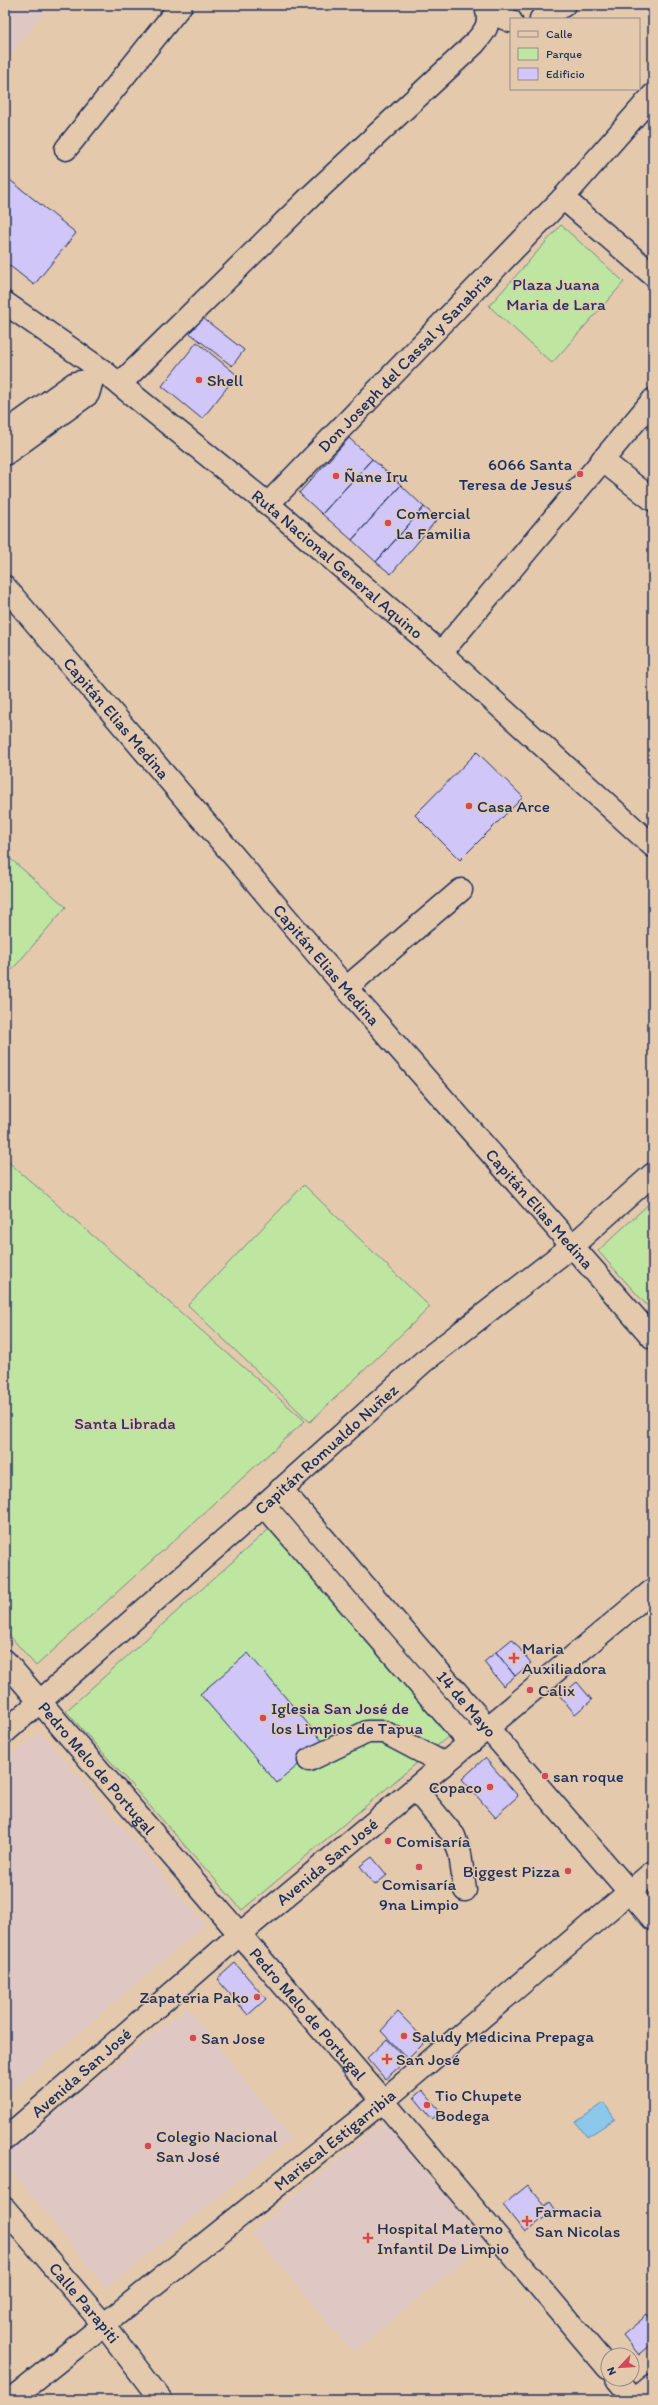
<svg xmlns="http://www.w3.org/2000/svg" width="658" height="2405" viewBox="0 0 658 2405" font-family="Itim,sans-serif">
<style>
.built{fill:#dfc8c4}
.green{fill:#bfe6a1;stroke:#6d8a80}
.water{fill:#8cc8ec;stroke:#5f8bb3}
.building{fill:#d1c6f8;stroke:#1b2f5e}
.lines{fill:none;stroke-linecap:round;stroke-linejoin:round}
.minor-casing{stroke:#1b2f5e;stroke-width:25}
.major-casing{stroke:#1b2f5e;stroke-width:25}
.highway-casing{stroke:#1b2f5e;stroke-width:25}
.minor{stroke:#e5c9ad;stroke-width:22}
.major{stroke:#e5c9ad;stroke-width:22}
.highway{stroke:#e5c9ad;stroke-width:22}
.poi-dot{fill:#d1495b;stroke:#e5c9ad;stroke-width:1.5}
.labels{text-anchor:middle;stroke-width:3;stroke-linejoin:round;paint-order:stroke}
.park-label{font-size:17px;fill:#233861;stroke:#e5c9ad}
.street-label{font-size:17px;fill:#1b2f5e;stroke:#e5c9ad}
.poi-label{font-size:17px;fill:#1b2f5e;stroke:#e5c9ad;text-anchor:start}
</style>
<rect width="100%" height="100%" fill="#e5c9ad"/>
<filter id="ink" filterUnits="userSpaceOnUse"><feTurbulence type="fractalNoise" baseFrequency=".025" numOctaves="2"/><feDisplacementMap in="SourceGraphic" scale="8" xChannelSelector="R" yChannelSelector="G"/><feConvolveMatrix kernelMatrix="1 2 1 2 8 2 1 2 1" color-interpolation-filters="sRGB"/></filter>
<g filter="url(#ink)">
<path class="built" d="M5 5H50L5 60Z
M40 1732 205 1924 5 2097V1762Z
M187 2007 291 2138 106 2288 5 2162V2154Z
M383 2122 484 2243 353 2353 252 2232Z"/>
<path class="green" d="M561 225 624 282 552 363 489 306Z
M5 854 66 907 5 978Z
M5 1159 305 1421 36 1666 5 1630Z
M304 1185 430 1307 310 1422 188 1305Z
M653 1200V1312L598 1251Z
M285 1510 468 1721 467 1722 283 1513Z
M270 1528 450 1735 242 1910 66 1711Z"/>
<path class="water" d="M604 2103 615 2119 587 2137 576 2122Z"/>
<path class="building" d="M5 176 76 233 34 285 5 262Z
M199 315 244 350 232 366 187 331Z
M197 342 237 375 202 419 162 386Z
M349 438 372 459 322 514 299 493Z
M372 459 401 485 352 540 322 514Z
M401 485 424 507 376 562 352 540Z
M424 507 438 518 391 574 376 562Z
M477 752 523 797 460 860 415 815Z
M512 1639 531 1663 515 1676 496 1652Z
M496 1652 515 1676 503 1686 484 1662Z
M248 1653 324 1743 277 1783 200 1694Z
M577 1682 592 1700 575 1714 560 1696Z
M485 1758 518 1796 495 1817 462 1779Z
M372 1857 387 1875 375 1885 360 1866Z
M235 1963 266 1999 248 2015 217 1979Z
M398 2012 426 2041 408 2059 381 2031Z
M387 2039 407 2060 385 2079 367 2058Z
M422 2090 441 2112 432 2119 414 2097Z
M528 2185 545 2206 550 2202 555 2209 525 2233 503 2205Z
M647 2315 653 2323V2343L639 2355 623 2335Z"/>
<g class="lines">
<g class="minor-casing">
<g id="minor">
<path d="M541 19 564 5"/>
<path d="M66 149 181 5"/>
<path d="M563 198 653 275"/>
<path d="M120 384 311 196 474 44C483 33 491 26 487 11L511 21"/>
<path d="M5 433 75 383 92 380"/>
<path d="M5 454 88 394 92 380"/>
<path d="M602 460 653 500"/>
<path id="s1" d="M268 504 563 198 653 95"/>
<path id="s2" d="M5 587 346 988 653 1338"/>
<path d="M441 653 653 400"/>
<path d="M346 988 461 890"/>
<path id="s3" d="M281 1489 653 1919"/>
<path d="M264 1505 470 1743"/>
<path id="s4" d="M5 1661 383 2101 608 2368"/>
<path id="s5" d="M5 1732 264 1505 423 1362 572 1246 653 1174"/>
<path d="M309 1760 367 1732H384L445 1764"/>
<path d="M415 1789 454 1836 460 1854 465 1890"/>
<path id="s6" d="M5 2209 104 2325 161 2400"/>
<path d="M617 2379 635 2400 653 2385"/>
</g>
</g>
<g class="major-casing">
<g id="major">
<path id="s7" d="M5 2139 240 1934 653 1590"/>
<path id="s8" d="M10 2400 383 2101 653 1872"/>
</g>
</g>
<g class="highway-casing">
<g id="highway">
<path id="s9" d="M5 303 103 371 268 504 441 653 653 846"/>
</g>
</g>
<use href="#minor" class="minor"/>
<use href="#major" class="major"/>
<use href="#highway" class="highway"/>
</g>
</g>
<g class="poi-dot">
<circle cx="199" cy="380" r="4"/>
<circle cx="580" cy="474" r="4"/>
<circle cx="336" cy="476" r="4"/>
<circle cx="388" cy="523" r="4"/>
<circle cx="469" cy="806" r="4"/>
<path d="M512 1652h4v4h4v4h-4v4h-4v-4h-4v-4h4z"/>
<circle cx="530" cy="1690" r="4"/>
<circle cx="263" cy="1718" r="4"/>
<circle cx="545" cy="1776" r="4"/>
<circle cx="490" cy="1787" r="4"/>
<circle cx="388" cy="1841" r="4"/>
<circle cx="419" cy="1867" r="4"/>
<circle cx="568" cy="1871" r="4"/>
<circle cx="257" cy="1997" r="4"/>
<circle cx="404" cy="2036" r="4"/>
<circle cx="193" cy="2038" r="4"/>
<path d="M385 2053h4v4h4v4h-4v4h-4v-4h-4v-4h4z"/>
<circle cx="427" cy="2105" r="4"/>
<circle cx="148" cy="2146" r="4"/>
<path d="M525 2215h4v4h4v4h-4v4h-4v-4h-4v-4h4z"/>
<path d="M366 2232h4v4h4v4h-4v4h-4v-4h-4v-4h4z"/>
</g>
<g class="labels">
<g class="park-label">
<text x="556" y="290">Plaza Juana<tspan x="556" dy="20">Maria de Lara</tspan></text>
<text x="125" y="1429">Santa Librada</text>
</g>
<g class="street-label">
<text dy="6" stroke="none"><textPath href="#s1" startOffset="197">Don Joseph del Cassal y Sanabria</textPath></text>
<text dy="6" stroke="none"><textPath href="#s9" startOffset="423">Ruta Nacional General Aquino</textPath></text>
<text dy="6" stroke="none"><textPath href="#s2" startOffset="172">Capitán Elias Medina</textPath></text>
<text dy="6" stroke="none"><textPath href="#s2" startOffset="496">Capitán Elias Medina</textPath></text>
<text dy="6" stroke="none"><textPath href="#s2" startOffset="820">Capitán Elias Medina</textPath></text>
<text dy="6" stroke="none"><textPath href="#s5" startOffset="428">Capitán Romualdo Nuñez</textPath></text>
<text dy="6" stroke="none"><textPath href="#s3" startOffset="284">14 de Mayo</textPath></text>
<text dy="6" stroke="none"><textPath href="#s4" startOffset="141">Pedro Melo de Portugal</textPath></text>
<text dy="6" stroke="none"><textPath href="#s7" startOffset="425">Avenida San José</textPath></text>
<text dy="6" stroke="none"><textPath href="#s4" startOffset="465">Pedro Melo de Portugal</textPath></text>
<text dy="6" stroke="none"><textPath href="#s7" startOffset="101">Avenida San José</textPath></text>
<text dy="6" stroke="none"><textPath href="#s8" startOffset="416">Mariscal Estigarribia</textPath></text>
<text dy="6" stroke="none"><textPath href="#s6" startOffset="123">Calle Parapiti</textPath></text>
</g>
<g class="poi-label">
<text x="207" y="386">Shell</text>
<text x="572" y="470" text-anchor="end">6066 Santa<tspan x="572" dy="20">Teresa de Jesus</tspan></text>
<text x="344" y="482">Ñane Iru</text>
<text x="396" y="519">Comercial<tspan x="396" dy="20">La Familia</tspan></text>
<text x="477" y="812">Casa Arce</text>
<text x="522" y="1654">Maria<tspan x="522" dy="20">Auxiliadora</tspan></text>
<text x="538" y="1696">Calix</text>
<text x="271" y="1714">Iglesia San José de<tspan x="271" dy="20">los Limpios de Tapua</tspan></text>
<text x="553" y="1782">san roque</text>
<text x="482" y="1793" text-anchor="end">Copaco</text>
<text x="396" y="1847">Comisaría</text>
<text x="560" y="1877" text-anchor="end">Biggest Pizza</text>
<text x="419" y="1890" text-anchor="middle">Comisaría<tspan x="419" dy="20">9na Limpio</tspan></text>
<text x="249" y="2003" text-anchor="end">Zapateria Pako</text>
<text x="412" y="2042">Saludy Medicina Prepaga</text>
<text x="201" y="2044">San Jose</text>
<text x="396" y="2065">San José</text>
<text x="435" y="2101">Tio Chupete<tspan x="435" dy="20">Bodega</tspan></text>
<text x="156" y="2142">Colegio Nacional<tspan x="156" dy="20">San José</tspan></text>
<text x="535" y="2217">Farmacia<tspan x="535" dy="20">San Nicolas</tspan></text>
<text x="377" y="2234">Hospital Materno<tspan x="377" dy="20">Infantil De Limpio</tspan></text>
</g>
</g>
<rect width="658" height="2405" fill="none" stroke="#e5c9ad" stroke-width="20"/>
<rect x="10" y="10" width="638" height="2385" fill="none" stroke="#1b2f5e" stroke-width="1.5" filter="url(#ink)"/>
<rect x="510" y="18" width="130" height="72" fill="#e5c9ad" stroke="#948b8d"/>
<rect x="518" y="31" width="20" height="6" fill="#e5c9ad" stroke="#948b8d"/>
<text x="546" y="38" font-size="12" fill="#1b2f5e">Calle</text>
<rect x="518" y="48" width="20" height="12" fill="#bfe6a1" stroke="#948b8d"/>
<text x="546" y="58" font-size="12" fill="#1b2f5e">Parque</text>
<rect x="518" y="68" width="20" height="12" fill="#d1c6f8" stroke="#948b8d"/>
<text x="546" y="78" font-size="12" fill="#1b2f5e">Edificio</text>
<g transform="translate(620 2367) rotate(245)"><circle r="19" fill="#e5c9ad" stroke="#948b8d"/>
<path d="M0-3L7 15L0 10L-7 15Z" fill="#d1495b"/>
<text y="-6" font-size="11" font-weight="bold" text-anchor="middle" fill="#1b2f5e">N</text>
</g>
</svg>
